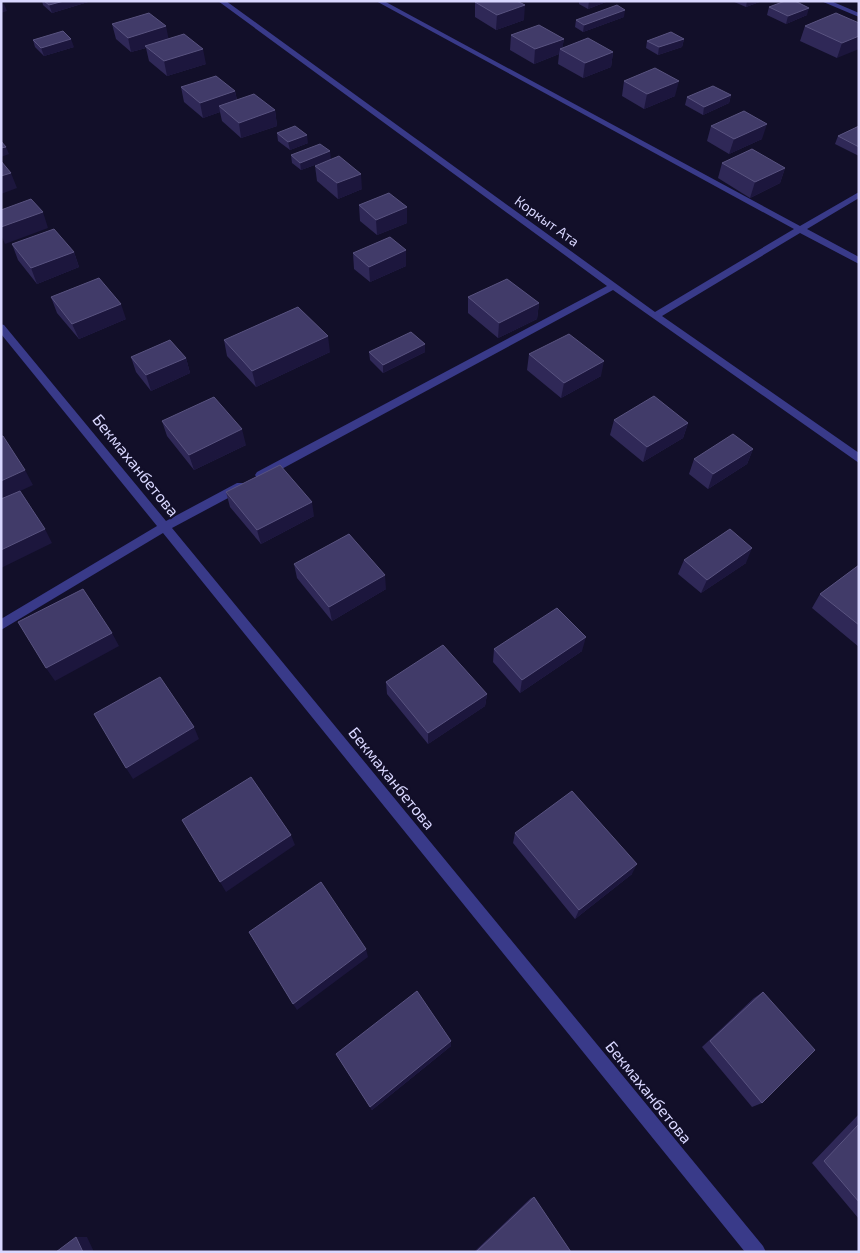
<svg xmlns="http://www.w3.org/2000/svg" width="860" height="1253" viewBox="0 0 860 1253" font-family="'Exo 2',sans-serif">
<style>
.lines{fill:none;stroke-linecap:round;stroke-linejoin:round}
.street{fill:#393a89;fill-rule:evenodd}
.wall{fill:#2f2857}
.shaded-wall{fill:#1c163d}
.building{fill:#413b69;stroke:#595380}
.labels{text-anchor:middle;stroke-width:4.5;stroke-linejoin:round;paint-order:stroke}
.far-street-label{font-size:14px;fill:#d9d7ff;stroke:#120f29}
.street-label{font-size:16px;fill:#d9d7ff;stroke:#120f29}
</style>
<rect width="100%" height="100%" fill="#120f29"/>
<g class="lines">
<path class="street" d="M218 1H226L655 312 794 229 376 1H384L800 226 859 192V198L807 229 859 257V264L800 233 662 316 859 453V463L613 290 265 478H257L255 475 257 472 607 286Z
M821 1H831L859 13V17Z
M1 324 4 325 166 521 237 483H245L247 486 245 489 172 528 763 1246 766 1252H745L163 533 1 630V619L157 526 1 334Z"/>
</g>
<path class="wall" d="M42 1H88V2L52 13 43 5Z
M579 1H606V2L588 9 579 4Z
M732 1H762L746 7Z
M475 2 524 20 496 30 475 17Z
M769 7 807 15 786 24 767 15Z
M624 17 583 32 575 27 576 20Z
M859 23 837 58 800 41 805 26Z
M112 24 168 39 206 64 167 76 149 61 146 48 131 52 116 39Z
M511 35 564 39 562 48 613 52 611 67 583 78 558 64 559 54 534 64 510 50Z
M684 39 682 47 658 55 646 48 647 41Z
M33 40 74 47 44 56 35 47Z
M624 81 675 96 644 109 622 96Z
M181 87 235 91 237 100 275 110 277 126 241 138 222 121 220 112 203 118 184 102Z
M731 95 729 103 703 115 685 105 687 97Z
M711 126 762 139 729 154 707 141Z
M859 126V156L835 144 838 136Z
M277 133 308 143 290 150 278 141Z
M291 155 331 159 301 170 292 163Z
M722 163 785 168 780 183 750 198 718 178Z
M315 166 362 189 338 199 317 181Z
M359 205 407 223 377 235 360 221Z
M12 244 74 252 79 267 37 284 18 260Z
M353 253 406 266 370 282 354 269Z
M51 297 126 319 79 339 57 313Z
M468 297 539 303 537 319 498 338 468 313Z
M224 340 330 352 256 387 227 356Z
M369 352H425L383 373 370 360Z
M529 354 601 376 561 398 527 370Z
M131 357 186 358 190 373 151 391 136 372Z
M614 420 688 423 683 438 643 462 610 435Z
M162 421 246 445 194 470 167 436Z
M753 449 747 464 708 489 689 474 694 459Z
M226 492 314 516 261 544 230 507Z
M684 560 746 563 701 593 678 574Z
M294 564 386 589 332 621 297 578Z
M859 565V647L812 608 820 594Z
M494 649 582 651 520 693 493 662Z
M386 682 487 694 485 706 428 744 387 694Z
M515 833 632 874 575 919 513 843Z
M763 992 762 1103 752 1107 702 1047 754 998Z
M451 1046 372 1110 336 1054Z
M859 1114V1219L812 1163Z
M534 1197 571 1252H474L531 1198Z"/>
<path class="shaded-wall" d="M64 1H88V2L52 13 49 5Z
M589 1H606V2L588 9Z
M747 1H762L746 7Z
M4 4 7 11 1 13V5Z
M525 5 524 20 496 30 497 15Z
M809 8 807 15 786 24 788 16Z
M625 10 624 17 583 32 584 25Z
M166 26 169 41 145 46 146 48 131 52 128 38Z
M859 36V49L837 58 842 43Z
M71 39 74 47 44 56 41 48Z
M564 39 562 50 560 49 559 54 534 64 535 49Z
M684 39 682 47 658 55 659 47Z
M203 49 206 64 167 76 164 61Z
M613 52 611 67 583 78 585 63Z
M679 81 675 96 644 109 647 94Z
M235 91 238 106H219L220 112 203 118 200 103Z
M731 95 729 103 703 115 704 107Z
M275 110 277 126 241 138 239 123Z
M767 124 762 139 729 154 734 139Z
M307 135 308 143 290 150 288 142Z
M6 147 9 154 1 157V148Z
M330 151 331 159 301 170 300 163Z
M785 168 780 183 750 198 755 182Z
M11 173 17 188 1 194V176Z
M361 174 362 189 338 199 337 183Z
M407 207V223L377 235 376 220Z
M43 212 48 228 5 244 1 235V227Z
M406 250V266L370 282 369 267Z
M74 252 79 267 37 284 31 268Z
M539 303 537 319 498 338 499 323Z
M121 304 126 319 79 339 72 324Z
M328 336 330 352 256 387 252 371Z
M425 344V352L383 373V365Z
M186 358 190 373 151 391 146 375Z
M604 361 601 376 561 398 564 383Z
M688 423 683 438 643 462 647 447Z
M242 429 246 445 194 470 189 455Z
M753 449 747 464 708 489 713 474Z
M25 470 33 485 1 500V481Z
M312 502 314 516 261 544 257 530Z
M45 529 52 543 1 568V550Z
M752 548 746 563 701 593 707 580Z
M385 575 386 589 332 621 329 607Z
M112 633 119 646 55 681 46 668Z
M586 637 582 651 520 693 522 680Z
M487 694 485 706 428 744V733Z
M194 727 199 739 133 779 126 768Z
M291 835 295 845 226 892 220 882Z
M637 864 632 874 575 919 579 910Z
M366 949 368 957 297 1010 293 1004Z
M451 1041V1046L372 1110 370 1107Z
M76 1237H87L94 1252H83Z"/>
<path class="building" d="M44 1H64L49 5Z
M478 1H517L525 5 497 15 475 2Z
M785 1H795L809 8 788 16 769 7Z
M617 5 625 10 584 25 576 20Z
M149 13 166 26 128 38 112 24Z
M836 13 859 23V36L842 43 805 26Z
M539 25 564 39 535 49 511 35Z
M63 31 71 39 41 48 33 40Z
M671 32 684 39 659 47 647 41Z
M184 34 203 49 164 61 145 46Z
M588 38 613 52 585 63 560 49Z
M655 68 679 81 647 94 624 81Z
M216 76 235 91 200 103 181 87Z
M713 86 731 95 704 107 687 97Z
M254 94 275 110 239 123 219 106Z
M744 111 767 124 734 139 711 126Z
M295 126 307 135 288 142 277 133Z
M859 126V147L838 136Z
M1 141 6 147 1 148Z
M320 144 330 151 300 163 291 155Z
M752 149 785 168 755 182 722 163Z
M339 156 361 174 337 183 315 166Z
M1 161 11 173 1 176Z
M389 193 407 207 376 220 359 205Z
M31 199 43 212 1 227V210Z
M54 229 74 252 31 268 12 244Z
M390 237 406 250 369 267 353 253Z
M99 278 121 304 72 324 51 297Z
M507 279 539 303 499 323 468 297Z
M298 307 328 336 252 371 224 340Z
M411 332 425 344 383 365 369 352Z
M569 334 604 361 564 383 529 354Z
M170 340 186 358 146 375 131 357Z
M654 396 688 423 647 447 614 420Z
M214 397 242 429 189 455 162 421Z
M733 434 753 449 713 474 694 459Z
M1 436H3L25 470 1 481Z
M280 465 312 502 257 530 226 492Z
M20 491 45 529 1 550V499Z
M730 529 752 548 707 580 684 560Z
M349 534 385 575 329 607 294 564Z
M859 565V625L820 594Z
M83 589 112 633 46 668 18 622Z
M557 608 586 637 522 680 494 649Z
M443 645 487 694 428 733 386 682Z
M160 677 194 727 126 768 94 714Z
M251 777 291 835 220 882 182 820Z
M572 791 637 864 579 910 515 833Z
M321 882 366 949 293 1004 249 932Z
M417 991 451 1041 370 1107 336 1054Z
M763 992 815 1050 762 1103 710 1041Z
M859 1124V1202L824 1161Z
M534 1197 571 1252H476Z
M76 1237 83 1252H56Z"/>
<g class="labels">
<g class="far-street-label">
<text transform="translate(547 221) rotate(36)" y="5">Коркыт Ата</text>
</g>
<g class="street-label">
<text transform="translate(136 465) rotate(51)" y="6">Бекмаханбетова</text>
<text transform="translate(392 778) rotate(51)" y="6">Бекмаханбетова</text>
<text transform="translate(649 1092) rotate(51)" y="6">Бекмаханбетова</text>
</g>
</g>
<rect width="860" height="1253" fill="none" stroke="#d9d7ff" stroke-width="5"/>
</svg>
